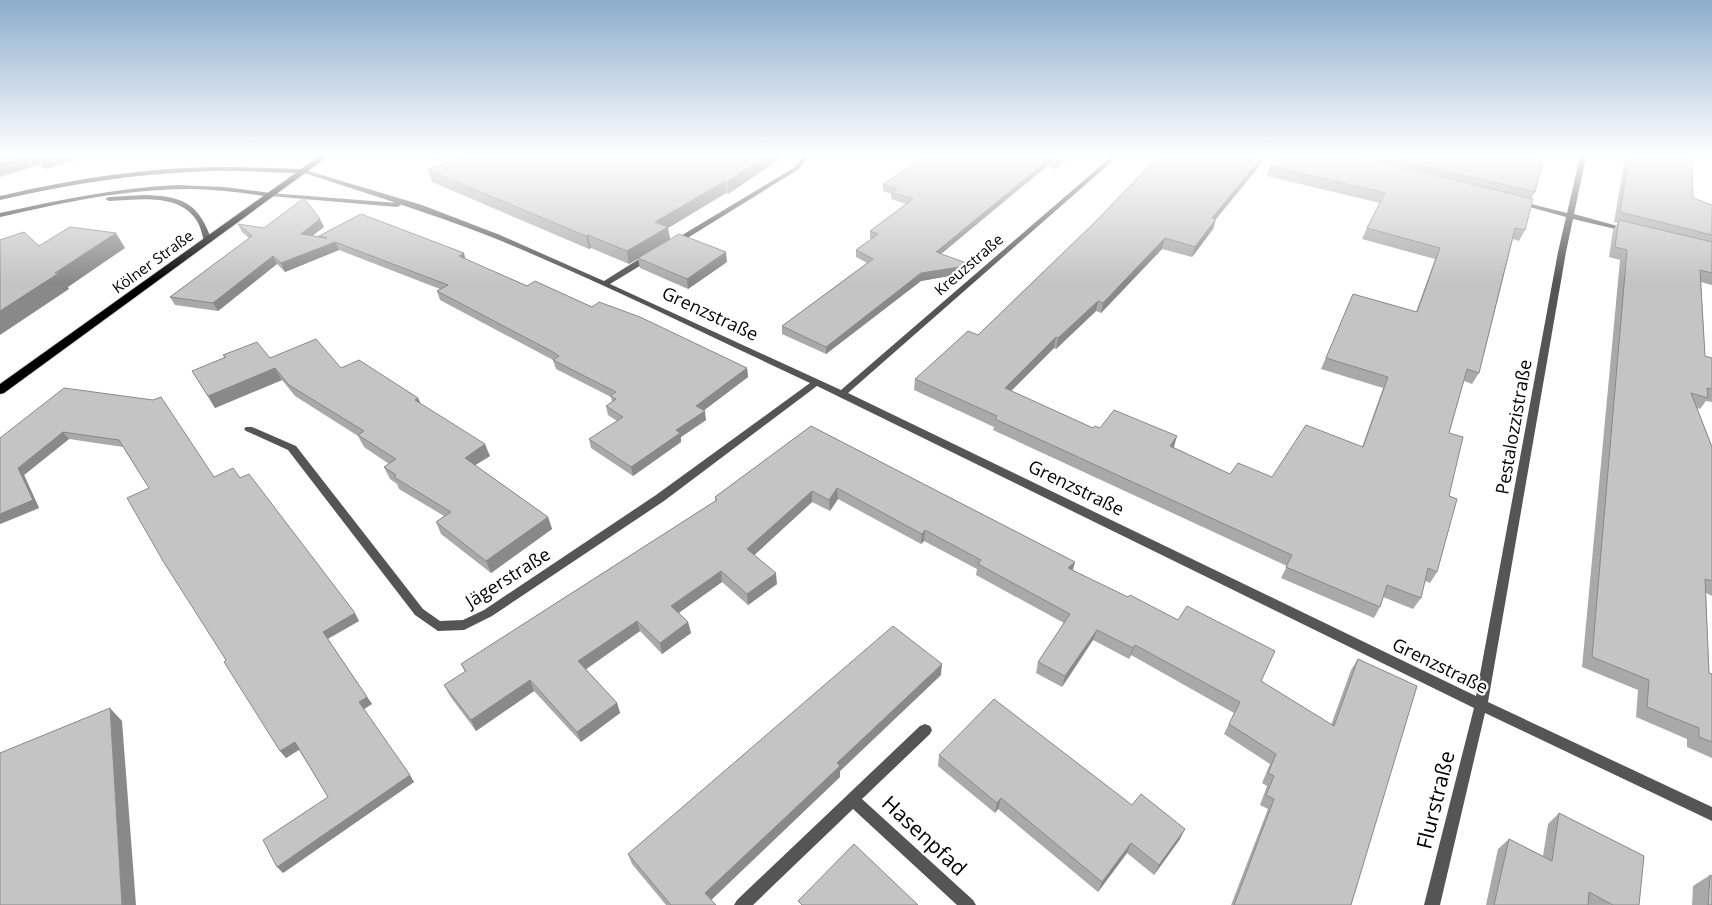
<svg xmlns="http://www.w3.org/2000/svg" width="1712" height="905" viewBox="0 0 1712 905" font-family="'Open Sans',sans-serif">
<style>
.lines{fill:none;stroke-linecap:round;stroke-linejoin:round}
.primary-casing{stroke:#dbdbdb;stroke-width:2}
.street{fill:#555;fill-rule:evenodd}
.secondary{fill:#222;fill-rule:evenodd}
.primary{fill:#000;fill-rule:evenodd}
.wall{fill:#a9a9a9}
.shaded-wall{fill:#898989}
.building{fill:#c4c4c4;stroke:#898989}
.labels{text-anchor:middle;stroke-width:4.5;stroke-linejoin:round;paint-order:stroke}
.far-street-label{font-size:15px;fill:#000;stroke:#fff}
.street-label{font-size:18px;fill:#000;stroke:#fff}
.near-street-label{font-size:21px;fill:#000;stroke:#fff}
</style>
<rect width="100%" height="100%" fill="#fff"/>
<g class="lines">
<g class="primary-casing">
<path id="primary" d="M318 157H327L4 393 0 394V384Z"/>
</g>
<path class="street" d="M803 157H809L799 169 676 245H673L669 243 795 167Z
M1111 157H1117L848 393 1476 696 1558 252 1566 217 1515 203 1519 201 1567 213 1580 157H1586L1574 214 1632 230 1628 232 1573 219 1566 252 1488 702 1712 807V821L1485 713 1440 905H1424L1474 708 817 386 664 501 492 616 464 630 438 631 415 615 288 450 246 431 244 429 246 427H252L296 446 423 609 440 621 463 620 484 610 656 495 810 383C705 334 601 282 494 238 430 213 366 193 301 172V170H305L422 205 500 235 604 281 647 254H653V258L610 284 841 390Z
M271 193 397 203 401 205 397 207 269 196 267 195Z
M925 724 930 726 932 730 930 734 862 799 973 900 976 905H957L853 809 753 905H734L737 900 920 726Z"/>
<path class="secondary" d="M234 167 303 169 306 171 303 173C272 173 242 170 211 171 140 173 69 184 0 200V196C76 178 155 166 234 167Z
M177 185 224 187 271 193 275 195 271 197C243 193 216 189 188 189 124 189 62 203 0 217V213C59 200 117 188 177 185Z
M144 195C183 196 199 203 212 241L208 243H205C202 236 201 227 197 221 179 192 137 200 109 201L105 199 109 197Z"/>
<use href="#primary" class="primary"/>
</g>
<path class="wall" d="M0 157H86L45 169 39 165Z
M410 157H783L728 194 726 193 668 228 670 239 727 262 688 289 640 268 638 259 629 264 591 248 589 249 432 182 428 170 450 161Z
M1070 157 1055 169 1047 166 941 254 972 265 971 272 921 281 826 354 782 334V326L867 263 856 257V250L872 239 870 238V231L906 204 891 199V194L883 191V184Z
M1154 157H1263L1261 164 1216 219 1213 229 1192 257 1162 249 1101 313 1096 311 1056 349 1054 348 1011 391 1093 428H1100L1173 447 1230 474 1272 477 1362 447 1383 388 1321 369 1353 294 1416 312 1435 259 1362 239 1367 228 1380 203 1267 176 1270 166 1278 157H1544L1535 192 1531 199 1525 230 1519 241 1513 239 1479 373 1472 384 1464 381 1449 433V496L1437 572 1430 583 1425 581 1421 598 1413 609 1383 597 1380 607 1374 618 1281 578 1287 566 993 430 994 427 914 390 915 379 978 335 1094 223 1157 157Z
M1625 157H1693L1692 165 1693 198 1712 205V285L1701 282 1705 356 1712 358V402L1706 401 1700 409 1697 408 1712 447V596L1706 593 1709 673 1712 674V758L1687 747V739L1636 717 1638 690 1582 667 1620 260 1609 257 1613 230 1618 223 1614 222Z
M238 224 264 228 324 227 312 236 320 237 319 236 466 259 527 286 592 307 747 368 748 377 704 410 706 420 681 437V442L633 476 591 448 589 439 617 421 608 415 606 406 612 402 611 397 556 369 553 360 440 300 437 291 440 289 339 250 285 272 277 264 218 311 175 305 170 297 249 238 242 232Z
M223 355 270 358 341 368 418 398 421 404 490 456 475 465 548 517 552 529 491 573 441 534 436 522 444 516 399 489 397 484 390 479 384 467 389 464 364 447 358 436 295 396 282 380 215 408 192 371 225 358Z
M64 388 214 477 359 621 328 639 372 704 364 709 414 782 283 873 328 797 299 750 286 758 280 751 226 660 149 488 123 447 69 439 24 475 39 508 0 524Z
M811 426 1075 562 1073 570 1261 681 1331 725 1351 670 1358 659 1351 905H1231L1268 809 1260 805 1267 786 1262 783 1270 764 1224 734 1234 713 1131 655 1129 659 1093 640 1062 687 1036 673 1038 662 1064 623 976 575 977 569 924 541 921 544 838 499 830 511 812 502 754 555 777 584 748 605 722 582 679 613 688 622 691 633 662 654 640 631 586 669 617 703 620 713 581 742 534 691 476 731 450 696 444 685 465 672 461 664 715 501V497Z
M941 675 840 771V777L711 900 716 905H666L632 864 628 854Z
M939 755 1132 805 1180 839 1154 875 1127 853 1098 892 998 809 995 813 938 766Z
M1559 813 1639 905H1486L1498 849 1509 839 1543 856 1548 824Z
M1710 875 1712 905H1692L1693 886Z"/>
<path class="shaded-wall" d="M26 157H34L39 165 0 177V164Z
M44 157H86L45 169 38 158Z
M765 157H783L728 194 727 182Z
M1064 157H1070L1055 169 1057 162Z
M1262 157H1263L1261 164 1216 219 1213 229 1192 257 1195 247 1212 218Z
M1048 160 1047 166 935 259 936 252Z
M725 181 726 193 668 228 670 239 629 264 627 251 655 222Z
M320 219 324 227 304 242 301 234Z
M116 233 125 248 68 287 69 289 0 335V311L55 273Z
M588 235 591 248 589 249 586 236Z
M1165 238 1162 249 1101 313 1103 303Z
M335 242 339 250 285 272 281 263Z
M726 252 727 262 688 289 687 279Z
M464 253 466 261 459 256Z
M273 256 277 264 218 311 213 303Z
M972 265 971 272 921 281 826 354V347L921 273Z
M1098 301 1096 311 1056 349 1058 338Z
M1056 337 1054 348 1003 399 1005 388Z
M275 368 282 380 215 408 208 396Z
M747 368 748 377 698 415 696 406Z
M418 398 423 409 415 400Z
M705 411 706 420 681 437V442L633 476 631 467 676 430Z
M63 432 69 439 24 475 39 508 0 524V514L18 468Z
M1177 436 1174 447 1166 457 1170 446Z
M485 444 490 456 469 469 465 458Z
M837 488 838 499 830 511 829 500Z
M812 491V502L749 560 747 549Z
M548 517 552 529 491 573 486 561Z
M925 530 924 541 921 544 922 534Z
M1075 562 1072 572 1068 568Z
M721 571 722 582 674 616 671 606Z
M776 573 777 584 748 605 747 594Z
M355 613 359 621 327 639 323 632Z
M637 621 640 631 582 672 578 661Z
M688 622 691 633 662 654 660 643Z
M1097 630 1093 640 1062 687 1065 676Z
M1135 645 1131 655 1129 659 1133 648Z
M942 664 941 675 840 771V777L708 903 705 893 837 763Z
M530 680 534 691 476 731 471 720Z
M367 697 372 704 364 709 359 702Z
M617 703 620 713 581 742 577 732Z
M110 708 122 721 136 905H122Z
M295 742 300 749 286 758 280 751Z
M410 775 414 782 283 873 277 867Z
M1001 798 998 809 995 813 997 803Z
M1185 829 1180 839 1154 875 1159 865Z
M1131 843 1127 853 1098 892 1102 882Z"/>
<path class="building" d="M0 157H26L0 164Z
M459 157H765L727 182 725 181 655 222 668 227 627 251 588 235 586 236 428 170Z
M925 157H1064L1057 162 1048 160 936 252 972 265 921 273 826 347 782 326 873 259 856 250 878 234 870 231 913 199 891 192 897 189 883 184Z
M1158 157H1262L1212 218 1216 219 1195 247 1165 238 1103 303 1098 301 1058 338 1056 337 1005 388 1093 428 1095 426 1100 428 1114 410 1177 436 1170 446 1230 474 1238 463 1272 477 1306 425 1363 447 1388 377 1326 358 1353 294 1417 312 1440 248 1367 228 1385 193 1270 166 1278 157H1360L1533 199 1525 230 1515 228 1479 373 1467 369 1449 433 1463 437 1449 496 1457 499 1437 572 1428 568 1421 598 1387 585 1380 607 1286 567 1292 555 995 419 997 416 915 379 968 331 978 335 1094 223Z
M1386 157H1544L1535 192Z
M1629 157H1693L1692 165 1693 198 1712 205V235L1620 212Z
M304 198 320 219 301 234 327 238 319 236 361 214 464 253 459 256 527 286 535 281 592 307 599 302 640 317 747 368 696 406 705 411 676 430 680 433 631 467 589 439 623 417 606 406 616 399 610 396 616 392 553 360 559 356 553 352 437 291 448 285 335 242 281 263 273 256 213 303 170 297 252 236 238 224 264 228Z
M1619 220 1712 242V273L1700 270 1705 356 1712 358V389L1707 388 1708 398 1691 393 1712 447V581L1705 579 1709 673 1712 674V742L1699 737V728L1647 707 1649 680 1592 657 1627 250 1615 247Z
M70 227 116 233 55 273H59L0 311V240L24 232 39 246Z
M679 234 726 252 687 279 638 258Z
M316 339 341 368 359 360 418 398 415 400 485 444 465 458 548 517 486 561 436 522 451 512 394 477 396 475 384 467 396 459 358 435 364 431 289 385 275 368 208 396 192 371 226 357 223 355 257 342 270 358Z
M64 388 153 400 161 397 214 477 233 468 240 478 249 474 355 613 323 632 367 697 359 702 410 775 277 867 263 840 328 797 295 742 280 751 224 662 226 660 163 561 127 498 149 488 119 440 63 432 18 468 33 500 0 514V438Z
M811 426 1075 562 1068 568 1128 597 1130 595 1178 620 1187 606 1275 651 1261 681 1334 726 1358 659 1417 686 1351 905H1234L1274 799 1266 795 1274 776 1268 773 1276 754 1229 724 1240 702 1135 645 1133 648 1097 630 1065 676 1038 662 1070 614 978 564 981 560 925 530 922 534 837 488 829 500 812 491 747 549 776 573 747 594 721 571 671 606 688 622 660 643 637 621 578 661 617 703 577 732 530 680 471 720 444 685 466 671 461 664 717 500 715 497Z
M893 626 942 664 837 763 840 766 705 893 716 905H671L628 854Z
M994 699 1132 805 1141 794 1185 829 1159 865 1131 843 1102 882 1001 798 997 803 939 755Z
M110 708 122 905H0V753Z
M1559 813 1644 856 1639 905H1613L1589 892 1588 905H1494L1509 839 1552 861Z
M854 844 918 905H802L798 901Z
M1710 875 1712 876V905H1708Z"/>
<linearGradient id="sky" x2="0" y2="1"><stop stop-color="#8cadcc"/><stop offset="0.55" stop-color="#fff"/><stop offset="1" stop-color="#fff" stop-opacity="0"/></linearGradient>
<rect width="1712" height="283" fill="url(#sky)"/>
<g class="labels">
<g class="far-street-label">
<text transform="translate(153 262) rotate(-36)" y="5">Kölner Straße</text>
<text transform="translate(969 265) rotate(-41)" y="5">Kreuzstraße</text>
</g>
<g class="street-label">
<text transform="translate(710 314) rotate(25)" y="6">Grenzstraße</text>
<text transform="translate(1514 427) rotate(-80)" y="6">Pestalozzistraße</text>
<text transform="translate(1076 488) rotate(26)" y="6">Grenzstraße</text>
<text transform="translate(508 578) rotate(-32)" y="6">Jägerstraße</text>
<text transform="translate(1440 666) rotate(26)" y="6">Grenzstraße</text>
</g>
<g class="near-street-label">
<text transform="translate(1436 800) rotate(-76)" y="7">Flurstraße</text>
<text transform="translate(924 836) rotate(43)" y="7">Hasenpfad</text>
</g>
</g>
</svg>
